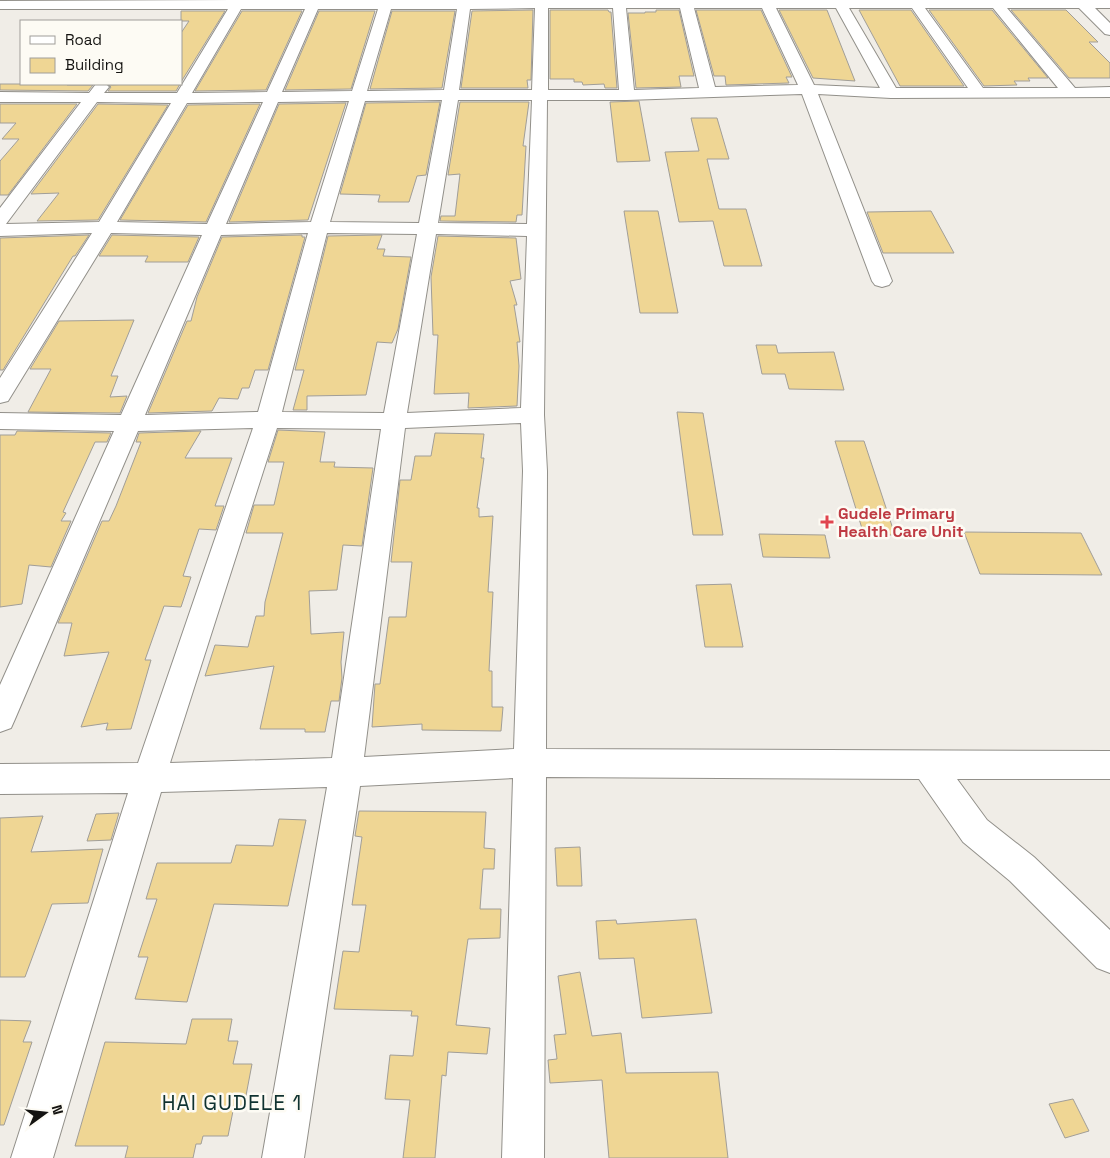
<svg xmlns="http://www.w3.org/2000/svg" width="1110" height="1158" viewBox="0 0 1110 1158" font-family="'Space Grotesk',sans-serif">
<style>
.building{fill:#efd694;stroke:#a19e98}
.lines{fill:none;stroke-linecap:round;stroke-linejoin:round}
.minor-casing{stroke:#92908a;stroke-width:2}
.minor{fill:#fff;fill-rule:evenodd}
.health-dot{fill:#e0444e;stroke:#fdfbf4;stroke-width:2}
.labels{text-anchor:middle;stroke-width:5;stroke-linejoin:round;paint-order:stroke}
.health-label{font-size:16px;font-weight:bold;fill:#be3a42;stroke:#fdfbf4;text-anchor:start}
.near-neighbourhood-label{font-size:21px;letter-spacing:1px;fill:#0f3230;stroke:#fdfbf4}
</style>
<rect width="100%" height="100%" fill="#f0ede7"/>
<path class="building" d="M533 10 531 80H527L528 88H461L472 11Z
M550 10H608L609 12H611L617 88H605L604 84 583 85 582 82H574V79H550Z
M656 10H679L694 76H679L681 87 636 88 628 13H645V12H656Z
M696 10H761L792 77H786L789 83 726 85 725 76H714Z
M779 10H827L855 81 813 78Z
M859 10H911L964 86H900Z
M929 10H992L1048 78H1028L1030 81H1014L1017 85 984 86Z
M1011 10H1066L1098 42H1089L1110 63V78H1069Z
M181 11H225L181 82V33L189 21H181Z
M242 11H302L266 90 195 91Z
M319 11H375L351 89 285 90Z
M392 11H455L442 88 370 89Z
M0 84H68L67 85H93L88 91 0 90Z
M132 84H180L176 91H108L111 87 109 85Z
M639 101 650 161 617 162 610 102Z
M440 102 426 175 417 176 409 202H378L380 195 340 194 366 103Z
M460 102H529L523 146H526L522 215H517L516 222 440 221 441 216H455L460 174 448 175Z
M346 103 308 220 229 222 279 104Z
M0 104H77L8 195H0V161L19 139H2L16 123H0Z
M98 104 168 105 98 220 37 221 59 193 31 194Z
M260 104 206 222 120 220 188 105Z
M691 118H717L729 159H707L719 209H746L762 266H724L713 221 679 222 665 152 699 151Z
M624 211H658L678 313H640Z
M931 211 954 253H883L867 212Z
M89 235 75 256H73L3 370H0V238Z
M112 235 199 237 188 262H145L148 256H99Z
M302 235V237H305L268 370H255L249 388H242L238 399 219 398 212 411 148 413 187 321H191L197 297 222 237Z
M382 235 377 249H385L383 256 411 257 398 329 392 343 377 342 366 395 307 396V410H293L304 370H295L328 236Z
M438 236 516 238 521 279 510 281 517 305H514L520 342H517L519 366 517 406 468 408 469 393 434 394 438 335H433L431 277Z
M134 320 111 376H118L110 397 127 396 120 413 28 412 51 369H30L59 321Z
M756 345H776L778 353 834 352 844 390 789 389 785 374H762Z
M677 412 703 413 723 535H693Z
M278 430 325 432 320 462H335L334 467 373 468 362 546 343 545 337 590 309 591 311 634 344 632 341 662 342 678 339 701H331L325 732H305V729H260L274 666 205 676 215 645 248 647 256 616H264L265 602 283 533H246L254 505H274L284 462H268Z
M17 431 111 433 107 442H95L63 512 66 513 61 521H71L51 567 29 565 22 604 0 607V435H15Z
M201 431 185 458H232L215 506H224L216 530 199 529 183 576 191 577 181 607 164 606 145 660H151L131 729 106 730 108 723 81 727 109 652 64 656 72 623H58L102 521H109L116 506 141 442H136L139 433Z
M435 433 484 434 481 458H484L477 508H479V517L493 516 488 592H493L489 671H492V707H503L501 731 422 730V724L372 727 375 684H380L389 617H406L412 562H391L400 480H411L415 456H431Z
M835 441H864L895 535H864Z
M964 532 1081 533 1102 575 980 574Z
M759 534 825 535 830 558 763 557Z
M731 584 743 647H705L696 585Z
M359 811 486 812 484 848 495 849 494 869H483L480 909H501L500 938 468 939 456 1025 490 1028 487 1054 448 1052 446 1076 442 1075 435 1158H403L410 1100 385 1099 390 1055 413 1056 418 1016H411L412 1011 334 1009 343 951 359 952 366 905H352L362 837 355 836Z
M119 813 111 840 87 841 96 814Z
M43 816 31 852 103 849 88 903 52 904 25 977H0V818Z
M279 819 306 820 288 906 214 904 187 1002 135 999 148 957H138L157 899H146L157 863H231L236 845 273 846Z
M580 847 582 886H557L555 848Z
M696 919 712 1013 642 1018 634 958 599 959 596 921 616 920 617 924Z
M580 972 592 1036 621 1033 626 1073 718 1072 728 1158H609L602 1080 550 1083 548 1060 557 1059 554 1035 566 1034 558 976Z
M192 1019H232L228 1041H238L233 1064H252L244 1106H234L228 1136H203L201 1144H196L193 1158H125L128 1146H75L105 1042 186 1044Z
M0 1020 31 1021 23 1042H32L4 1125H0Z
M1073 1099 1089 1131 1065 1138 1049 1104Z"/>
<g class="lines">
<g class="minor-casing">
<path id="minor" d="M233 0H1110V8H1095L1110 23V35L1105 34 1079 8H1007L1075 88 1110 87V97L891 98 818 94 892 281 889 285 882 287 875 285 872 281 802 94 627 100H547L544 415 547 471 546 749 1110 751V779H957L987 820 1034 857 1110 930V973L1097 968 1010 881 963 842 919 779 546 777 544 1158H502L513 778 360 786 304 1158H262L327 787 161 792 53 1158H11L128 793 0 794V764L138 763 253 428 138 431 15 719 11 728 0 732V685L114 431 0 429V413L121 415 202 235 111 233 8 401 0 403V378L92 233 0 236V208L81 102H0V92L89 93 96 84H106L109 87 104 93H177L228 9H0V1ZM535 8 532 90H459L470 9ZM548 8H613L619 90H548ZM626 8H680L699 88 634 90ZM694 8H762L798 85 715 87ZM776 8H836L880 88 814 85ZM849 8H912L968 88H896ZM925 8H993L1058 88H983ZM241 9H305L267 92 192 93ZM318 9H378L352 91 282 92ZM391 9H457L444 90 367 91ZM442 100 419 223 330 222 365 101ZM458 100H532L527 224 438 223ZM349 101 311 222 226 224 278 102ZM97 102 171 103 99 222 6 224ZM263 102 207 224 117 222 187 103ZM308 233 258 412 145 415 221 235ZM327 233 417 234 384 413 282 412ZM436 234 527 236 521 408 407 413ZM521 423 523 471 514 749 364 757 405 428ZM277 428 381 429 332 758 170 763Z"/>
</g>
<use href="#minor" class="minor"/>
</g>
<path class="health-dot" d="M824.5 514.5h5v5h5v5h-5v5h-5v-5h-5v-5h5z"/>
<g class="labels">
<g class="health-label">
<text x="838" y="519">Gudele Primary<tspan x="838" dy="18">Health Care Unit</tspan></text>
</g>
<g class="near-neighbourhood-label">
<text x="232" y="1110">HAI GUDELE 1</text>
</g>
</g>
<rect x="20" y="20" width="162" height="65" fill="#fdfbf4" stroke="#a09e99"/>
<rect x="30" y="36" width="25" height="8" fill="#ffffff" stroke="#a09e99"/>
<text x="65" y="45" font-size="15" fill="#141311">Road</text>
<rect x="30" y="58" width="25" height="15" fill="#efd694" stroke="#a09e99"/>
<text x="65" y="70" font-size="15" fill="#141311">Building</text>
<g transform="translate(45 1113) rotate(75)" stroke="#fdfbf4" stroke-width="4" paint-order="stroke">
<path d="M0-4L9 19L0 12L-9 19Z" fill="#141311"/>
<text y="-8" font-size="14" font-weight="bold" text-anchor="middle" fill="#141311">N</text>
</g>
</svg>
